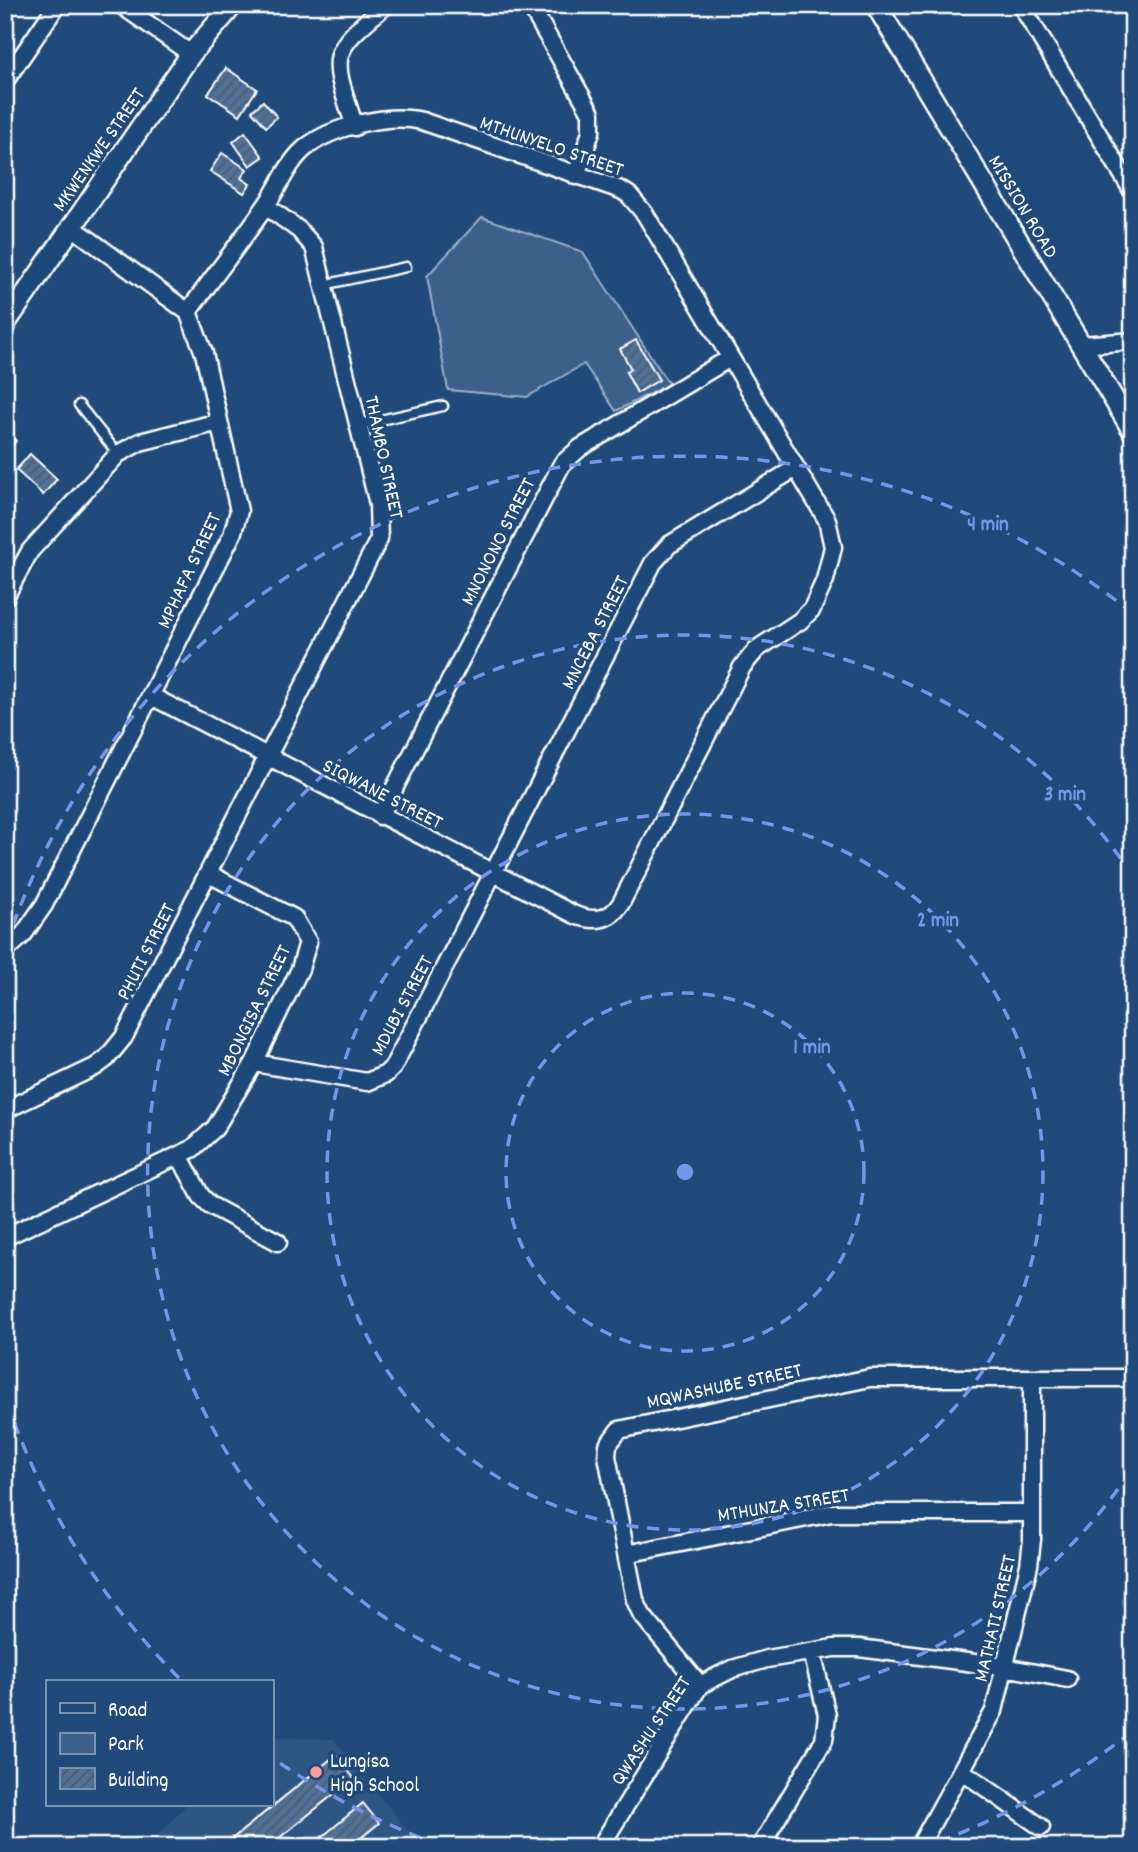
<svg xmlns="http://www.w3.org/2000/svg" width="1138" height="1852" viewBox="0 0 1138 1852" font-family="Dekko,sans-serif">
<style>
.built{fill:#2e5683}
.green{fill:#3c618b;stroke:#9eb0c5;stroke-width:2}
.building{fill:url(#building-hatch);stroke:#fff;stroke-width:2}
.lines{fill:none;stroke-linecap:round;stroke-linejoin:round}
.service-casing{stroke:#fff;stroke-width:13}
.minor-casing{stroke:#fff;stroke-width:21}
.tertiary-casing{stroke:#fff;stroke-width:24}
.service{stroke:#1f4a7a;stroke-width:8}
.minor{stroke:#1f4a7a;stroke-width:16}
.tertiary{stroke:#1f4a7a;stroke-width:19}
.ring{fill:none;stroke:#7795e8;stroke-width:3.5;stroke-dasharray:12 9}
.poi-dot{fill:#ff9aa2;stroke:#1f4a7a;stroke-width:2.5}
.labels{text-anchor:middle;stroke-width:7;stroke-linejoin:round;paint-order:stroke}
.street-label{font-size:21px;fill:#fff;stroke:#1f4a7a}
.poi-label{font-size:21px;fill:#fff;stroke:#1f4a7a;text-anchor:start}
.centre{fill:#7795e8;stroke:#1f4a7a;stroke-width:3.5}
.ring-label{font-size:21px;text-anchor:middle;font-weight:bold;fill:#7795e8;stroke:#1f4a7a;stroke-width:7;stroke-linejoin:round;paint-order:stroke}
</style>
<defs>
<pattern id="building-hatch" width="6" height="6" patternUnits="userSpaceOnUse" patternTransform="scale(1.75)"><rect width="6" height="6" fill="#507197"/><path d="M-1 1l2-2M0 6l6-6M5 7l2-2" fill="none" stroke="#4e5b6a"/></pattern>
</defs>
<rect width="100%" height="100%" fill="#1f4a7a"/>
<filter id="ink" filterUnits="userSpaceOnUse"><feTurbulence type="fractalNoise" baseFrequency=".0143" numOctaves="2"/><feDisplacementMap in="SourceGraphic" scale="14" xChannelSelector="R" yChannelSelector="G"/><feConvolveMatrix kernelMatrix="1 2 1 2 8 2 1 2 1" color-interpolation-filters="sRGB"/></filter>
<g filter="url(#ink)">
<path class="built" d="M271 1737 334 1739 421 1847H147L186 1805H271Z"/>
<path class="green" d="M482 217 583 252 669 384 616 411 584 364 527 397 448 390 427 276Z"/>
<path class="building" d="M226 68 257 89 240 115 208 94Z
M263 101 277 117 266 127 252 111Z
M245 132 263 157 250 166 233 142Z
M222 153 247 169 241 178 250 184 244 193 210 171Z
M636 340 659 380 637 393 626 372 631 369 620 349Z
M5 432 16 441 5 454Z
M30 454 57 479 43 495 16 470Z
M336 1755 354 1778 268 1847H222Z
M363 1803 379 1823 350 1847H310Z"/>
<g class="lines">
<g class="service-casing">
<path id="service" d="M323 285 406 267
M79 405 118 454
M358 425 443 406"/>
</g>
<g class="minor-casing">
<path id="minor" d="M121 5 191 54
M530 5 591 113V132L576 176
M1021 5 1133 192
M5 81 57 5
M355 127C331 54 327 54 386 5
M1081 345 1133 341
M5 597 30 551 118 454 140 442 219 422
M151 696 575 915C594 922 610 921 621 903L742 667 757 649 800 621 812 609 825 580 833 547 827 520 645 214 629 195 621 190 422 121C389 113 331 126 304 149 287 164 278 189 265 207 240 243 213 277 188 312
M380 816 562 464 580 448 730 358
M5 951 23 935 44 905 232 535 239 511 204 353 188 312 72 227
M254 1063 367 1082 386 1074 393 1067 653 563 669 545 796 468
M5 1110 95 1067 106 1059 124 1037 379 539 378 504 314 247 299 230 266 206
M179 1155 201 1196 210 1205 278 1242
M5 1237 192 1149 215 1128 254 1063 300 969 308 942 294 918 209 874
M626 1554 832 1513H1032
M700 1685 642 1615 635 1600 607 1456 608 1445 619 1430 870 1378H1122
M962 1771 1041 1827
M600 1847 700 1685 732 1669 767 1659 834 1648H859L1005 1667 1067 1679
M760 1847 824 1740 827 1715 812 1652
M919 1847 994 1711 1029 1565 1032 1540V1379"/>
</g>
<g class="tertiary-casing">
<path id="tertiary" d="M876 5 1133 431
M5 324 191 54 233 5"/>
</g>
<use href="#service" class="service"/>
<use href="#minor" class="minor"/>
<use href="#tertiary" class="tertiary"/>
</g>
</g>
<g class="ring">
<circle cx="685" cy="1172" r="179"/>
<circle cx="685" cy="1172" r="358"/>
<path d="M1130 1472A537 537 0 1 1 1130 872"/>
<path d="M1131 1732A716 716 0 0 1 930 1845M440 1845A716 716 0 0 1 274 1759M179 1678A716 716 0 0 1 6 1399M6 945A716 716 0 0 1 1131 612"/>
</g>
<circle class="poi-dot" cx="316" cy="1772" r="7"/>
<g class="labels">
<g class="street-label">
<text transform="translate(552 145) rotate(19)" y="7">MTHUNYELO STREET</text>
<text transform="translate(98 149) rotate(-55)" y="7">MKWENKWE STREET</text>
<text transform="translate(1024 206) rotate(59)" y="7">MISSION ROAD</text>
<text transform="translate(385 457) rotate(78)" y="7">THAMBO STREET</text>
<text transform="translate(497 541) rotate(-63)" y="7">MNONONO STREET</text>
<text transform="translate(188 570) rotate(-65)" y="7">MPHAFA STREET</text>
<text transform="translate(594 632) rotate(-63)" y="7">MNCEBA STREET</text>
<text transform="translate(383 793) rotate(27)" y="7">SIQWANE STREET</text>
<text transform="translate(145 951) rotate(-63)" y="7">PHUTI STREET</text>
<text transform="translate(401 1005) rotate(-62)" y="7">MDUBI STREET</text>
<text transform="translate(253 1010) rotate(-64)" y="7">MBONGISA STREET</text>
<text transform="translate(724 1385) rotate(-12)" y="7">MQWASHUBE STREET</text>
<text transform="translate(783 1504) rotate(-9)" y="7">MTHUNZA STREET</text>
<text transform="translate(994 1618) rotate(-77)" y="7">MATHATI STREET</text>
<text transform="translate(650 1730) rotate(-56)" y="7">QWASHU STREET</text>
</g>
<g class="poi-label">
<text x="330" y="1767">Lungisa<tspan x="330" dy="24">High School</tspan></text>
</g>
</g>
<circle cx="685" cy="1172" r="10" class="centre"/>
<g class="ring-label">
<text x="988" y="530">4 min</text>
<text x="1065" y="800">3 min</text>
<text x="938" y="926">2 min</text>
<text x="812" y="1053">1 min</text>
</g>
<rect width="1138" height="1852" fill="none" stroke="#1f4a7a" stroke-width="28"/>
<rect x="14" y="14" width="1110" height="1824" fill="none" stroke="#fff" stroke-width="2.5" filter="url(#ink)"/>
<rect x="46" y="1680" width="228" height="126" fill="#1f4a7a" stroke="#7992af" stroke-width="2"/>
<rect x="60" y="1703" width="35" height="10" fill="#1f4a7a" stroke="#7992af" stroke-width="2"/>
<text x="108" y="1716" font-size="21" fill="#ffffff">Road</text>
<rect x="60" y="1733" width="35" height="21" fill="#3c618b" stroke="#7992af" stroke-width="2"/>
<text x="108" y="1750" font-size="21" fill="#ffffff">Park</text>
<rect x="60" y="1768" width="35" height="21" fill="url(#building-hatch)" stroke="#7992af" stroke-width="2"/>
<text x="108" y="1786" font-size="21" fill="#ffffff">Building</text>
</svg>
